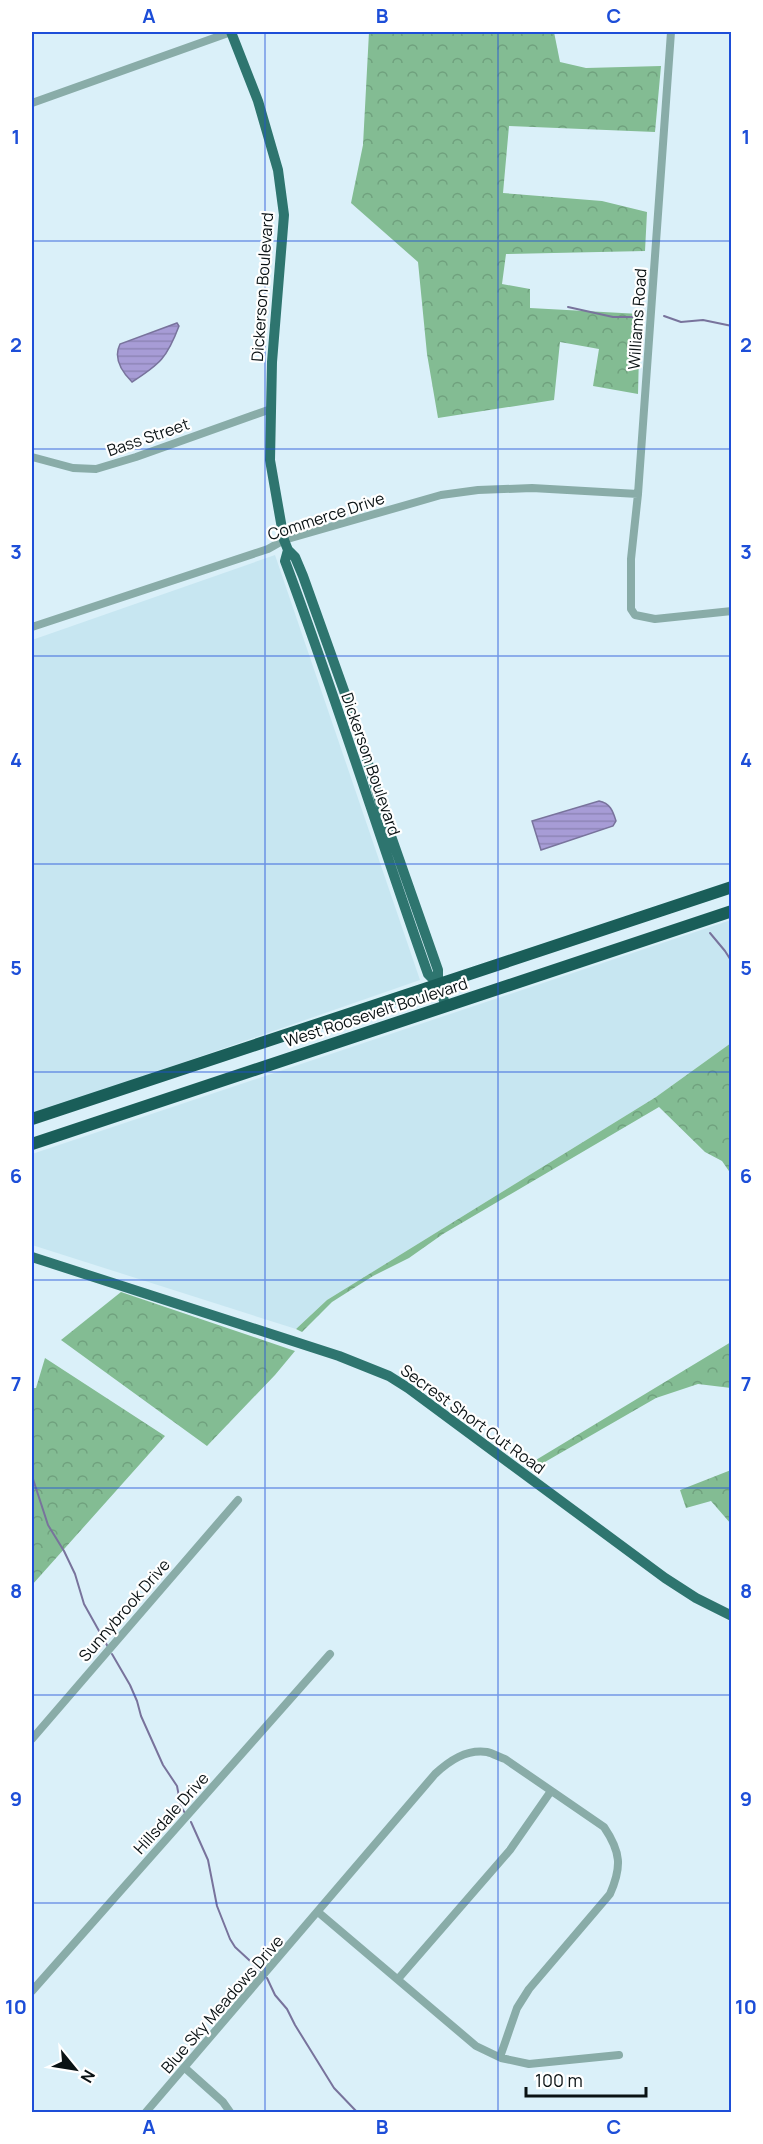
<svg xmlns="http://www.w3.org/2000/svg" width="763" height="2144" viewBox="0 0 763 2144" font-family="Manrope,sans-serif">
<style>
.built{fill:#c7e6f1}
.forest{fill:url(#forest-crowns)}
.water{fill:url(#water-rules);stroke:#78739c;stroke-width:1.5}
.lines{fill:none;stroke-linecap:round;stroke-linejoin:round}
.stream{stroke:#78739c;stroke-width:2}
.minor{stroke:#89aca8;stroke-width:8}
.major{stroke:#2e756f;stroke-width:10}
.highway{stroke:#1a5e59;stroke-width:12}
.grid{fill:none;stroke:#1d4ed8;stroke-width:1.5;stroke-opacity:0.55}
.labels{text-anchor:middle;stroke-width:4.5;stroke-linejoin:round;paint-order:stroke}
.street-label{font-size:16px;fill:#0a1214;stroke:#fff}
.neatline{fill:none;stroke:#1d4ed8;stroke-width:2}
.grid-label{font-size:20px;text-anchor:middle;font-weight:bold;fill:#1d4ed8}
</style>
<defs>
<pattern id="forest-crowns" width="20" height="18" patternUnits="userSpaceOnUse" patternTransform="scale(1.5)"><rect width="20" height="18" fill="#83bc93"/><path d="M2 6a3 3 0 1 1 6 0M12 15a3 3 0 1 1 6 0" fill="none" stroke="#70a17e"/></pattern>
<pattern id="water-rules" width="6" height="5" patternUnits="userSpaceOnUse" patternTransform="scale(1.5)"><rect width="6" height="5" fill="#a79cd6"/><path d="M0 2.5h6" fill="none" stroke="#8e85b7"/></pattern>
</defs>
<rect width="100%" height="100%" fill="#daf0f9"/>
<path class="built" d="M275 555 420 980 32 1115V640Z
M731 920V1043L656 1097 327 1300 296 1329 32 1245V1154Z"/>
<path class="forest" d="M369 32H554L560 62 586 68 661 66 655 132 509 126 503 193 602 201 647 212 645 251 506 254 502 284 530 289V308L640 314 638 394 593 386 599 349 560 342 554 400 438 418 427 354 418 262 351 203 363 145Z
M731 1043V1174L722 1161 705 1152 659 1107 443 1234 409 1258 373 1276 332 1302 302 1332 296 1329 327 1300 656 1097Z
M121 1292 295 1351 275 1375 207 1446 61 1340Z
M731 1342V1388L698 1384 656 1398 531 1470 526 1466Z
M45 1358 165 1436 32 1585V1388H36Z
M731 1470V1524L711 1501 686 1508 680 1490Z"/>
<path class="water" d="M177 323 179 326C167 358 160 364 132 382 122 372 113 358 120 344Z
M599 801C610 803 613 811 616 821L613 826 541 850 532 821Z"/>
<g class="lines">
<path class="stream" d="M568 307 613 317H643
M664 316 681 322 703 320 732 326
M710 933 725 951 732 962
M32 1476 48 1525 64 1551 75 1574 84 1604 108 1647
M112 1654 130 1685 137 1701 141 1716 163 1765 177 1786 181 1807 185 1813
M191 1822 208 1860 217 1906 230 1939 235 1947 261 1971
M267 1978 275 1995 287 2009 295 2025 334 2088 357 2112"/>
<path class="minor" d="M671 32 638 494 631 559V609L635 615 655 619 732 611
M32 103 231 32
M32 457 73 468 96 469 136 457 271 409
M32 627 268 549 284 540 441 495 478 490 532 488 638 494
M32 1739 238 1500
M318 1912 476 2046 501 2058 529 2064 619 2055
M398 1979 510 1850 551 1791
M32 1991 330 1654
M185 2068 223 2102 230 2112
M146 2112 435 1774C449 1761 466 1749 487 1752 492 1753 499 1757 505 1759L604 1827C621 1852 622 1867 610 1894L529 1989 517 2008 500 2057"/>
<path class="major" d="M231 32 258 101 278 170 284 215 272 362 270 460 284 540 288 550 295 557 303 576 358 730 385 819 438 970V984L446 1006
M288 550 285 561C336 697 379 836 428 974L438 984
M32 1257 339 1356 389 1376 408 1388 665 1578 696 1598 732 1616"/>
<path class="highway" d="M32 1119 732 887
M32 1144 732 911"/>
</g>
<path class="grid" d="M265 32V2112M498 32V2112M32 241H732M32 449H732M32 656H732M32 864H732M32 1072H732M32 1280H732M32 1488H732M32 1695H732M32 1903H732"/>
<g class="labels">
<g class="street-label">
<text transform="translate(262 287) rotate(-86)" y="6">Dickerson Boulevard</text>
<text transform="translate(637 319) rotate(-86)" y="6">Williams Road</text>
<text transform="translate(148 437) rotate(-19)" y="6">Bass Street</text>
<text transform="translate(326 516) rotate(-18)" y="6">Commerce Drive</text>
<text transform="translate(371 764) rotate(71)" y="6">Dickerson Boulevard</text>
<text transform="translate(376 1012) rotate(-18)" y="6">West Roosevelt Boulevard</text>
<text transform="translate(473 1419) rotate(36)" y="6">Secrest Short Cut Road</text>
<text transform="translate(124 1610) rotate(-49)" y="6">Sunnybrook Drive</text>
<text transform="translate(171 1813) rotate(-48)" y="6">Hillsdale Drive</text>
<text transform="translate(222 2004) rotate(-49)" y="6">Blue Sky Meadows Drive</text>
</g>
</g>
<rect width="763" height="2144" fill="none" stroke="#ffffff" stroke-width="66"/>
<g transform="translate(75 2069) rotate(120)" stroke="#ffffff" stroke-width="4.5" paint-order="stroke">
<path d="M0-4.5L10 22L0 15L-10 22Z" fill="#0a1214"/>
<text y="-9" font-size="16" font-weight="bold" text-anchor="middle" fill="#0a1214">N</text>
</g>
<path d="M526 2087v9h120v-9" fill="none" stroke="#0a1214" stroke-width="3"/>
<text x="535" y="2087" font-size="18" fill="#0a1214" stroke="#ffffff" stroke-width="4.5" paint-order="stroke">100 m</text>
<rect x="33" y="33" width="697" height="2078" class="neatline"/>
<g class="grid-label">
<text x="149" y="23">A</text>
<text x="382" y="23">B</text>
<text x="614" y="23">C</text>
<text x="16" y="144">1</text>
<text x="746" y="144">1</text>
<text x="16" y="352">2</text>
<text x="746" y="352">2</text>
<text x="16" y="559">3</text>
<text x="746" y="559">3</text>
<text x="16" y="767">4</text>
<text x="746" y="767">4</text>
<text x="16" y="975">5</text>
<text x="746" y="975">5</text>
<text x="16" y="1183">6</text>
<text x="746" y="1183">6</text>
<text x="16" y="1391">7</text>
<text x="746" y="1391">7</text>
<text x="16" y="1598">8</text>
<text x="746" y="1598">8</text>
<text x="16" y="1806">9</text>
<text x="746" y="1806">9</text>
<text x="16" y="2014">10</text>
<text x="746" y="2014">10</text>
<text x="149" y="2134">A</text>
<text x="382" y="2134">B</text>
<text x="614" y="2134">C</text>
</g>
</svg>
